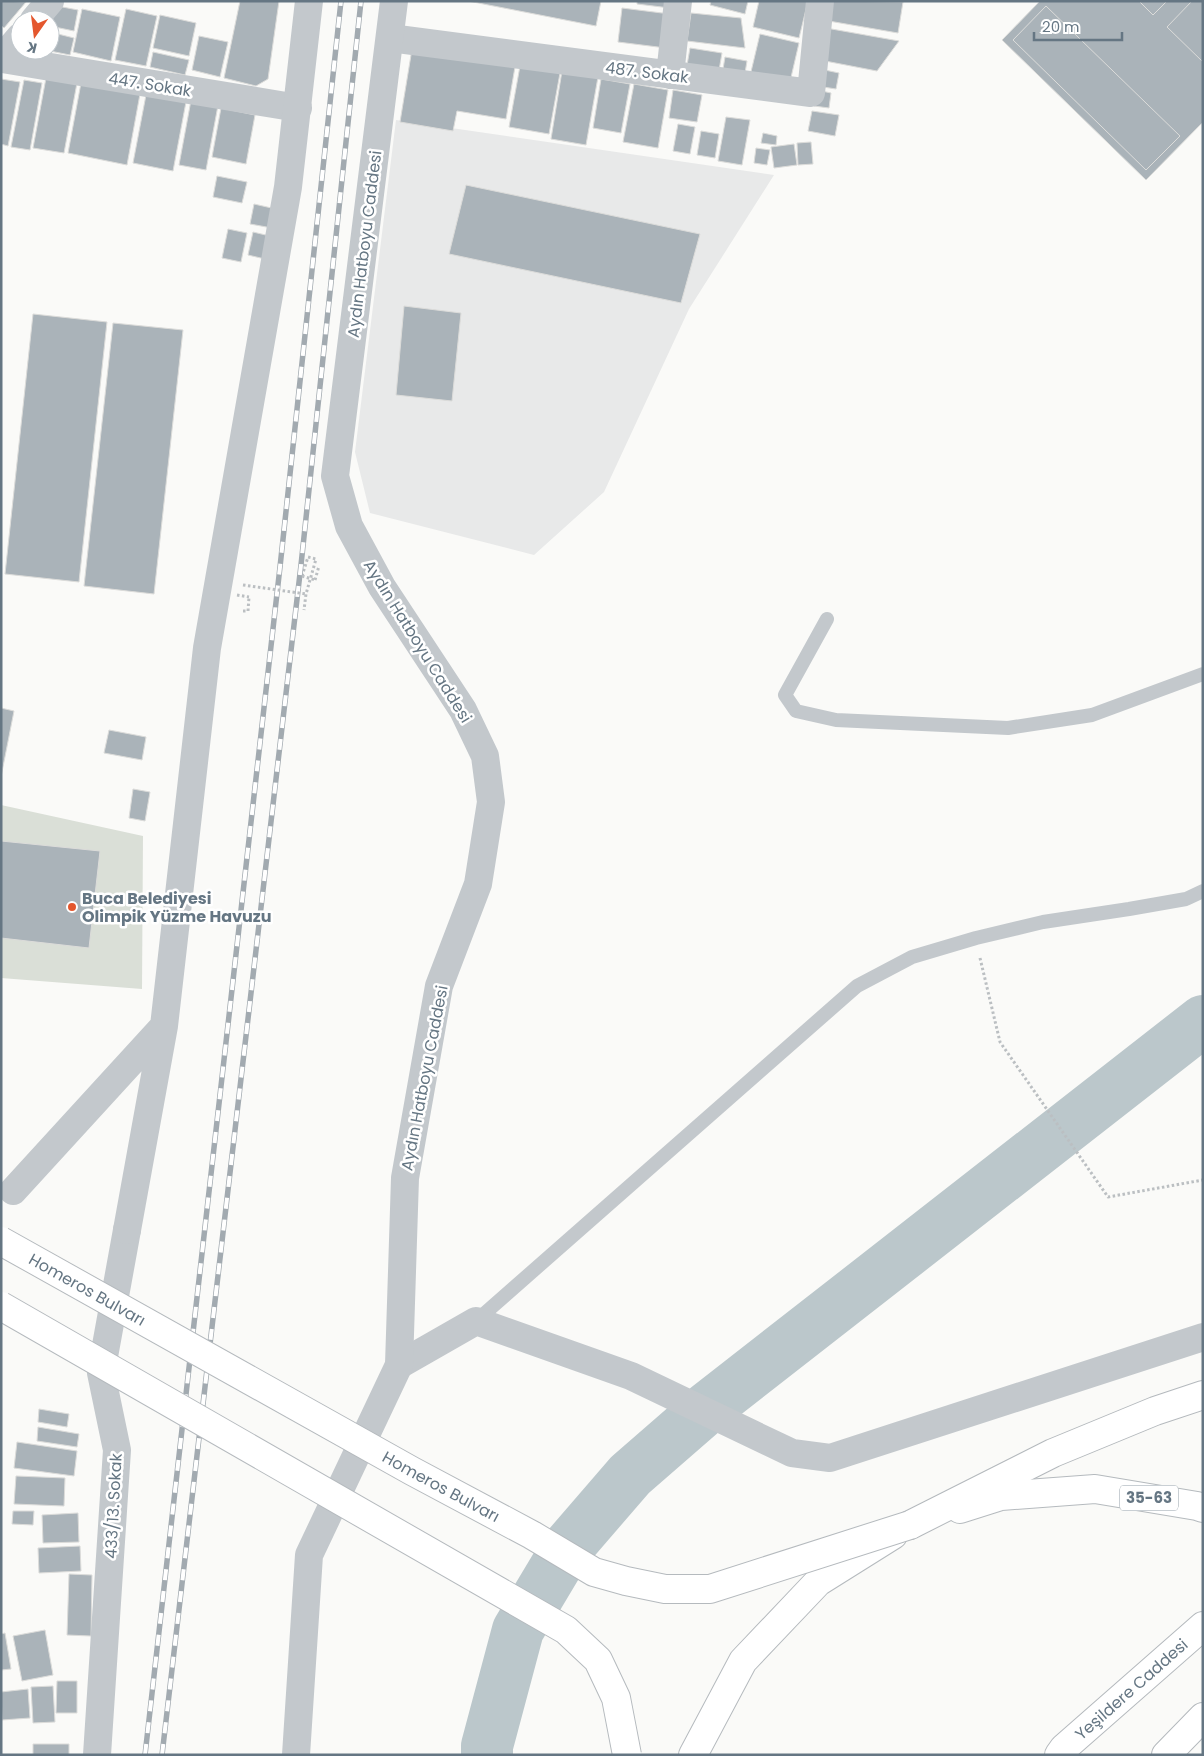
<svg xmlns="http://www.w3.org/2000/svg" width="1204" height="1756" viewBox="0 0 1204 1756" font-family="Poppins,sans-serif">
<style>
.built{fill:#e8e9e9}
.green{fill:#dadfd7}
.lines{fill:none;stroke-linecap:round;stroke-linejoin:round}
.river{stroke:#bbc7cb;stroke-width:52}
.building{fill:#aab3b9;stroke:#dcdcda}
.primary-casing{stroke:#b5babe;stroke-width:30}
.trunk-casing{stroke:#b4b9bd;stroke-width:30}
.path{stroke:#bbbfc2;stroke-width:3;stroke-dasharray:2.5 2.5;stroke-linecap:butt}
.service{stroke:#c3c8cc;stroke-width:14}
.minor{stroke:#c3c8cc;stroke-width:28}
.tertiary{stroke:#c3c8cc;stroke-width:28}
.primary{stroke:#fff;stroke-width:28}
.trunk{stroke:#fff;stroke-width:28}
.rail-casing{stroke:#a2aab0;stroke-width:5.5}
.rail{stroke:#fff;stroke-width:4;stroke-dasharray:11;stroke-linecap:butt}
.primary-bridge-casing{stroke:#b5babe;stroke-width:30;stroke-linecap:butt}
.path-bridge{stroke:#bbbfc2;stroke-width:3;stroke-dasharray:2.5 2.5;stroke-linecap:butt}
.primary-bridge{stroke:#fff;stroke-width:28}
.poi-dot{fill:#e4572e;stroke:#fff;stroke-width:2}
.labels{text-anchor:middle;stroke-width:5;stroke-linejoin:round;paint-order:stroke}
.shield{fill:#fff;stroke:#939fa8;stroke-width:1}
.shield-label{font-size:15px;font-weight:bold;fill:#657683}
.street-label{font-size:16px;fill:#657683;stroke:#fff}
.poi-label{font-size:16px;font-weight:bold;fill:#657683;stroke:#fff;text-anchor:start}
</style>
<rect width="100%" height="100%" fill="#fafaf8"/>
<path class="built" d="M396 120 774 175 689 309 604 492 534 555 370 513 355 452Z"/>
<path class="green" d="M1 805 143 836 142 989 1 978Z"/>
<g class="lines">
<path class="river" d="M487 1755V1746L518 1630 567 1548 630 1475 707 1408 1203 1021"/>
</g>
<path class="building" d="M1 1 26 2 4 28 1 25Z
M240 1H279L268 79 256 86 224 78Z
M468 1H601L596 26Z
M637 1H670V8L637 4Z
M711 1H748L745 14 710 5Z
M759 1H808L799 38 753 27Z
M826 1 903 2 898 33 823 20Z
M1040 1H1203V122L1146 180 1002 40Z
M1139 1H1167L1153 15Z
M1192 1H1203V62L1167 27Z
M52 5 78 10 74 31 50 26Z
M1046 6 1180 136 1146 170 1013 40Z
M622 8 670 14 666 48 618 42Z
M82 9 120 17 111 61 73 52Z
M126 9 157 16 146 66 115 60Z
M691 13 741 18 745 48 687 41Z
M160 15 196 23 189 56 153 48Z
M826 28 899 41 877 71 820 60Z
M50 32 74 38 70 55 45 50H50Z
M760 34 799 43 789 86 750 76Z
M199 36 228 42 220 77 192 70Z
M690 48 722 53 718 76 686 71Z
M412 49 515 67 506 119 457 111 453 131 400 122Z
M153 52 189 60 185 75 150 67Z
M725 57 747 61 744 79 722 75Z
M520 66 560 73 549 134 509 127Z
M820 69 839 73 836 89 817 86Z
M562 71 598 77 586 145 551 139Z
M46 78 77 83 64 153 33 148Z
M1 79 20 82 8 146 1 144Z
M601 79 630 84 621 133 593 128Z
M24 80 42 83 30 150 11 147Z
M81 83 140 94 127 165 68 153Z
M634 84 668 90 658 148 623 142Z
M673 90 702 95 697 122 669 118Z
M817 90 831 93 829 108 814 106Z
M146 95 186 102 173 171 133 163Z
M192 95 219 100 206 170 179 165Z
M221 108 255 115 246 164 212 157Z
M812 111 839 115 835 136 808 131Z
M726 117 750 120 742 165 718 161Z
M678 124 695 127 690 154 673 151Z
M701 131 719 134 715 158 697 155Z
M763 133 777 136 776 145 761 143Z
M811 142 813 164 798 165 797 143Z
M794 144 797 165 774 168 771 147Z
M756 148 770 150 767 165 754 163Z
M217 176 247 182 242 203 213 197Z
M466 185 700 234 681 303 449 254Z
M254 204 276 209 272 228 250 224Z
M228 229 247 233 241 262 222 258Z
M253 232 270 236 265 259 248 255Z
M404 306 461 313 452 401 396 395Z
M33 314 107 322 79 582 5 574Z
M113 323 183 330 154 594 84 586Z
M1 708 14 711 1 777Z
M109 730 146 737 142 760 104 753Z
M133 789 150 792 145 821 129 818Z
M1 841 100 851 89 948 1 938Z
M39 1409 69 1414 67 1427 38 1422Z
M38 1427 79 1434 77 1447 37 1441Z
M17 1442 77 1451 74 1476 14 1468Z
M16 1476 65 1478 64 1506 14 1504Z
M13 1511H34L33 1525 12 1524Z
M78 1513 79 1542 43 1543 42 1515Z
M80 1546 81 1571 39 1573 38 1548Z
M69 1574 92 1575 91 1636 67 1635Z
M45 1630 53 1675 22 1681 13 1636Z
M5 1633 11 1669 1 1670V1634Z
M57 1681H77V1713H56Z
M53 1686 55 1722 33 1723 31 1687Z
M28 1689 30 1718 2 1720 1 1692Z
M33 1744H69V1755H33Z"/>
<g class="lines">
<g class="primary-casing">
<path id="primary" d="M960 1509 1001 1496 1095 1489 1197 1506 1203 1508
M693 1755 743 1661 818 1582 893 1535"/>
</g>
<g class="trunk-casing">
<g id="trunk">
<path d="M910 1525 1053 1453 1155 1411 1203 1395"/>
<path id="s1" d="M1059 1755 1064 1748 1203 1626"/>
<path d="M1166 1755 1203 1717"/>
</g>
</g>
<path class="path" d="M302 576 308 557 316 559 306 594 304 610
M315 580 319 566
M243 611H248L249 597
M980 958 1000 1042 1108 1197 1203 1180"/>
<path class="service" d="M827 619 785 695 796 711 836 720 1008 728 1092 715 1203 674
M476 1321 857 986 912 957 976 938 1043 922 1129 909 1186 899 1203 891"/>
<path class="minor" d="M34 20 50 1
M390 38 811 93 820 1
M1 59 20 37
M2 59 298 108
M670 75 678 1
M399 1365 476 1321 631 1376 792 1453 830 1458 1203 1337
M97 1755 117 1450 101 1373 127 1230"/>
<path class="tertiary" d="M13 1191 164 1026
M127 1230 164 1026 207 648 288 187 309 1
M296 1755 309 1555 399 1365 405 1178 439 986 478 884 491 802 485 756 463 710 382 587 349 526 335 476 394 1"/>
<use href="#primary" class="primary"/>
<use href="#trunk" class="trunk"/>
<g class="rail-casing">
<path id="rail" d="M145 1755 280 567 341 1
M162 1755 301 565 361 1"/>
</g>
<use href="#rail" class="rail"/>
<g class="primary-bridge-casing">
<g id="primary-bridge">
<path id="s2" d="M1 1241 412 1471 532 1535 594 1572 626 1581 665 1589H710L910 1525"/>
<path d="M1 1306 566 1630 598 1660 616 1698 627 1755"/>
</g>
</g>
<path class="path-bridge" d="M302 576 315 580
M243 585 306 594
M237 595 249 597"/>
<use href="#primary-bridge" class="primary-bridge"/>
</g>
<circle class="poi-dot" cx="72" cy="907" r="5"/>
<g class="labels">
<rect class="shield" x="1120" y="1485.5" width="58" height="25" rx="4"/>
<g class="shield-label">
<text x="1149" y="1503">35-63</text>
</g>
<g class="street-label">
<text transform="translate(647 72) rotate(7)" y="6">487. Sokak</text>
<text transform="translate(150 84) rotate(9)" y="6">447. Sokak</text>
<text transform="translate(364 244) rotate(-83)" y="6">Aydın Hatboyu Caddesi</text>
<text transform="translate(418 641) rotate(58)" y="6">Aydın Hatboyu Caddesi</text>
<text transform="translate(424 1078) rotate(-79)" y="6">Aydın Hatboyu Caddesi</text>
<text dy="6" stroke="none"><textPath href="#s2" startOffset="99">Homeros Bulvarı</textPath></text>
<text dy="6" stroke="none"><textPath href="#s2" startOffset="504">Homeros Bulvarı</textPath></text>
<text transform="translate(113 1506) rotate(-87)" y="6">433/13. Sokak</text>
<text dy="6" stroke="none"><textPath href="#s1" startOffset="98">Yeşildere Caddesi</textPath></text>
</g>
<g class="poi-label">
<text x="82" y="904">Buca Belediyesi<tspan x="82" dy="18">Olimpik Yüzme Havuzu</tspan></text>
</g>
</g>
<rect width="1204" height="1756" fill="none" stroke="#657683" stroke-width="5"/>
<g transform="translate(35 35) rotate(194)"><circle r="24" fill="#ffffff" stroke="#c1c8cd"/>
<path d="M0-4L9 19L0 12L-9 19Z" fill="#e4572e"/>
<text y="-8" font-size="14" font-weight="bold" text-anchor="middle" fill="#657683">K</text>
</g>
<path d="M1034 32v8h88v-8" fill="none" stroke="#657683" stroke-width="2.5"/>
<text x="1042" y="32" font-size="15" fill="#657683" stroke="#ffffff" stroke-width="4" paint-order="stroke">20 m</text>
</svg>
